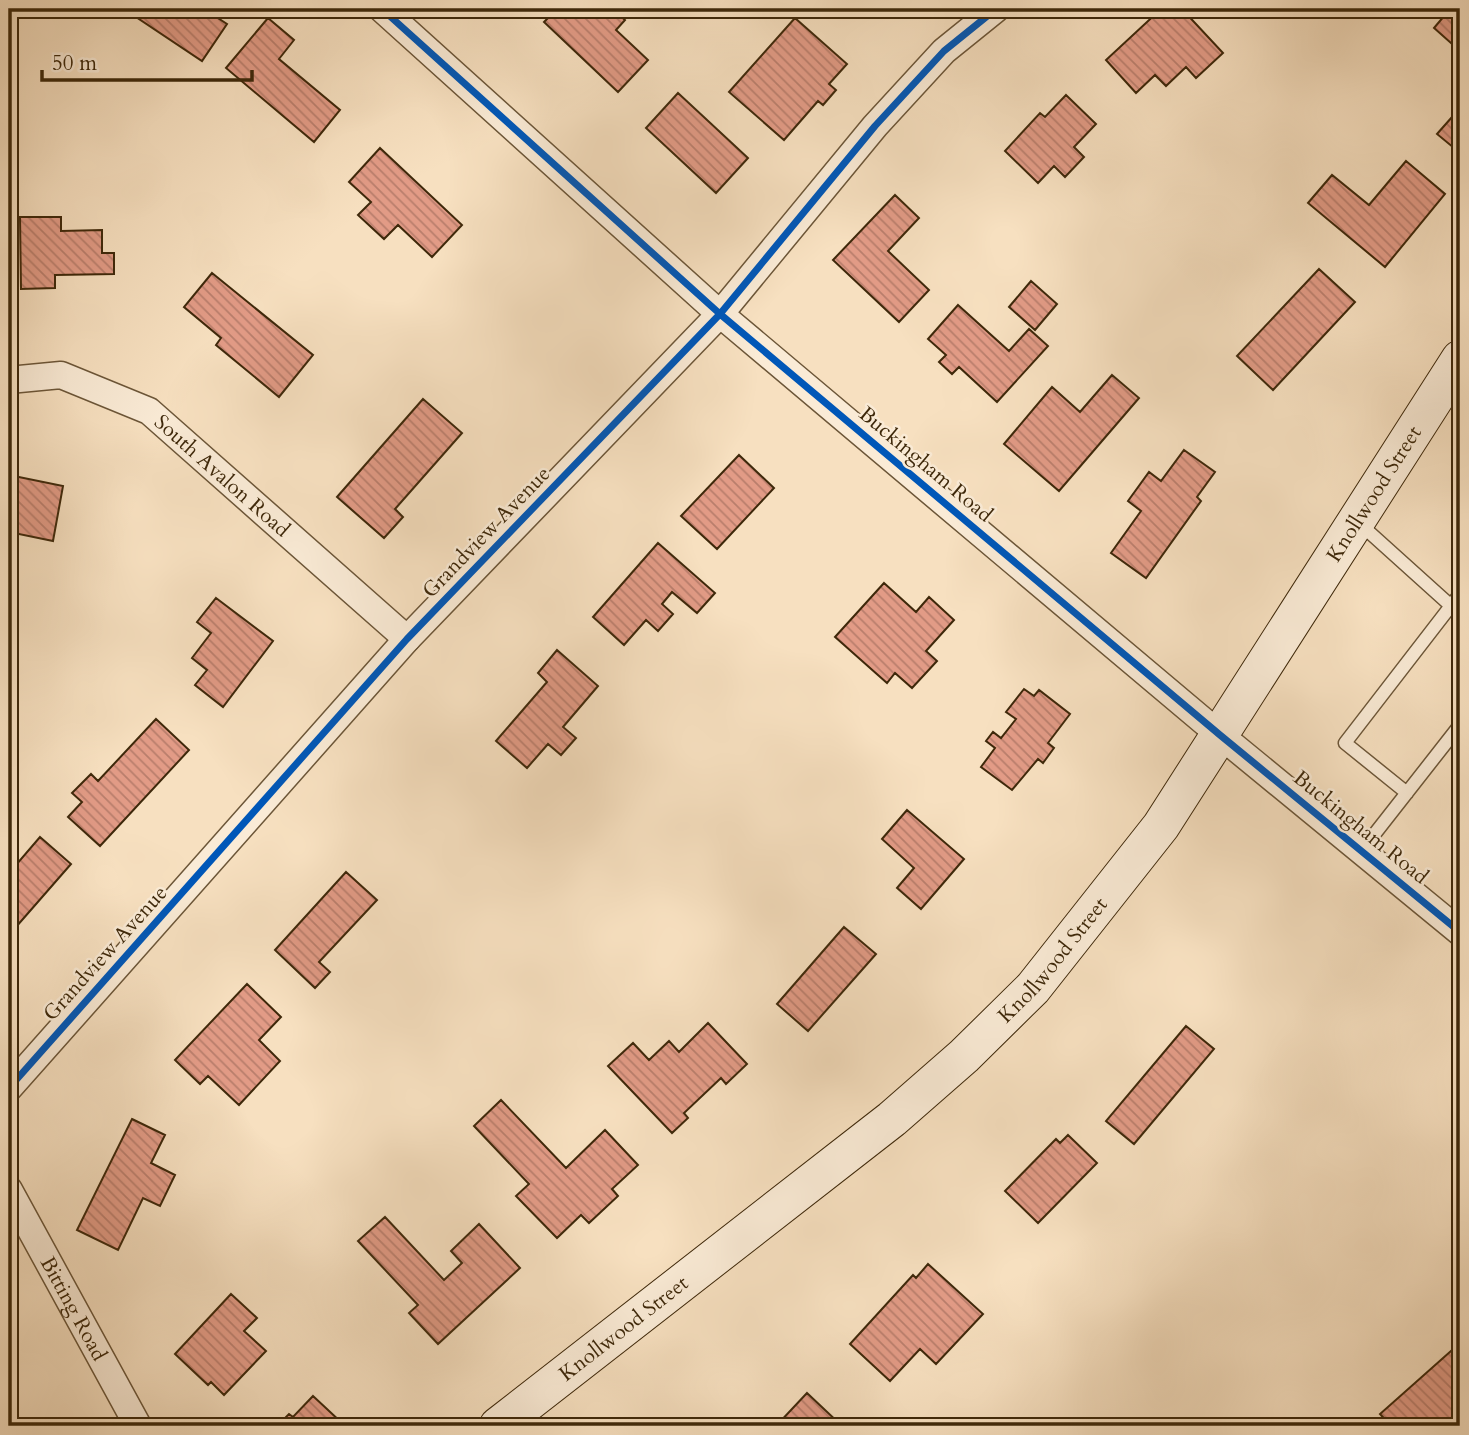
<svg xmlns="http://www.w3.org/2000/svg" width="1469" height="1435" viewBox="0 0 1469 1435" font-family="Cardo,serif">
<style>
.building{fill:url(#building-back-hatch);stroke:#3e280a;stroke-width:2}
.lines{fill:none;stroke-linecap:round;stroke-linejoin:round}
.lane-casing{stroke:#6c5638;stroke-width:15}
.street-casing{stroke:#6c5638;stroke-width:29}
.secondary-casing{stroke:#3e280a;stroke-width:39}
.lane{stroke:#faebd6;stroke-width:12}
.street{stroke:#faebd6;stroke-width:26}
.secondary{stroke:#faebd6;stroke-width:37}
.cycleway-casing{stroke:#faebd6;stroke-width:11}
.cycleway{stroke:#0057b8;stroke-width:7}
.labels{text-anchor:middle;stroke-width:5;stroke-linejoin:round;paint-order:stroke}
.street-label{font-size:21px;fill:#3e280a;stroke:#faebd6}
</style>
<defs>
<pattern id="building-back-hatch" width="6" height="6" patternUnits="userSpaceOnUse" patternTransform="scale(1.75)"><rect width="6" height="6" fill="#e29b86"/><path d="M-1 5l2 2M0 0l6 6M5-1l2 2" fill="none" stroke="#b97e6c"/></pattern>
</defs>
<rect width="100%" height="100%" fill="#f7e0c0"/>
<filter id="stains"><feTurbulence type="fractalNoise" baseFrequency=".00286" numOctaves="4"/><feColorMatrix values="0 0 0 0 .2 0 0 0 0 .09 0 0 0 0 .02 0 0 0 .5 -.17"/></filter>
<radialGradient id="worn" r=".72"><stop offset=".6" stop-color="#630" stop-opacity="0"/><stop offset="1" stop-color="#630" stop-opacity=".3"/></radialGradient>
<path class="building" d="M124 9H204L227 24 202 61Z
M557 9H613L625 20 616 30 648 60 618 92 544 22Z
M1161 9H1182L1223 53 1196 78 1186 67 1166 86 1155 75 1136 93 1106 60Z
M1450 9H1460V51L1434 28Z
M268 18 294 40 279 59 340 110 314 142 226 68Z
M795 18 847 64 829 84 836 90 823 105 818 101 784 140 729 92Z
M678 93 748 158 716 193 646 128Z
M1066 95 1096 124 1074 147 1084 157 1065 177 1054 166 1038 183 1005 151 1040 113 1045 117Z
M1460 108V153L1437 134Z
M380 148 462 225 432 257 398 225 384 239 358 215 371 202 349 182Z
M1406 161 1445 194 1385 267 1308 203 1332 175 1369 205Z
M895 195 919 218 888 251 929 290 899 322 833 260Z
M20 217H61V231L102 230V253H114V274L55 275V288L21 289Z
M1319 269 1355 302 1273 390 1237 356Z
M212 273 313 355 279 397 216 345 221 338 184 307Z
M1031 281 1057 304 1035 330 1009 307Z
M958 305 1009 351 1029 329 1048 346 997 402 959 367 952 374 939 362 946 355 928 339Z
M1112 375 1139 398 1059 491 1004 444 1052 387 1080 412Z
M423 399 462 433 395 509 403 517 384 538 337 497Z
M1184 450 1215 472 1197 497 1201 501 1146 578 1111 553 1141 511 1128 501 1149 472 1161 481Z
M739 455 774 488 717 549 681 516Z
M9 475 63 486 53 541 9 532Z
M658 543 715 593 697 613 672 592 662 604 673 614 658 631 646 620 624 645 593 617Z
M884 583 916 612 929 597 954 620 926 651 937 661 912 688 895 673 887 683 835 637Z
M216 598 273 641 223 707 195 685 207 670 192 658 211 633 197 622Z
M557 650 598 686 563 727 576 738 561 755 548 744 527 768 496 741 547 682 538 673Z
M1024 689 1034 696 1039 690 1070 714 1048 743 1054 748 1043 763 1038 759 1012 790 981 767 995 748 986 741 993 732 1001 738 1016 719 1006 712Z
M156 719 189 750 100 846 68 817 82 802 72 793 91 774 98 781Z
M907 810 964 859 921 909 897 888 914 868 882 839Z
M40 837 71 864 9 935V873Z
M346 872 377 900 319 962 330 972 315 988 275 950Z
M844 927 876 954 808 1031 777 1004Z
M247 984 281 1017 259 1040 280 1061 239 1105 208 1076 200 1084 175 1060Z
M708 1023 747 1064 726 1084 721 1078 684 1113 688 1118 672 1133 608 1066 633 1043 649 1060 669 1041 679 1052Z
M1186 1026 1214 1049 1134 1144 1106 1121Z
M501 1100 566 1168 605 1130 638 1165 612 1189 618 1196 589 1223 581 1215 557 1238 516 1196 529 1184 474 1126Z
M132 1119 165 1135 151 1163 175 1175 160 1206 143 1198 118 1250 77 1230Z
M1068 1135 1097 1163 1038 1223 1005 1191 1056 1139 1060 1143Z
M385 1217 444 1280 462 1263 451 1251 479 1224 520 1268 438 1344 409 1313 418 1305 358 1241Z
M928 1264 983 1314 936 1364 920 1349 890 1381 850 1344 913 1275 916 1278Z
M231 1294 257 1318 244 1331 266 1351 224 1395 211 1382 208 1385 175 1354Z
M1460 1343V1410L1442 1426H1391L1380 1414Z
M807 1393 842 1426H776Z
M313 1396 342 1423 339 1426H277L289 1414 293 1417Z"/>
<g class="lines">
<g class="lane-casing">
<path id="lane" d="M1359 523 1460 614
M1407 793 1345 743 1460 594
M1362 850 1460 725"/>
</g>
<g class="street-casing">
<g id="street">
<path d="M382 9 720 314 1220 735 1460 932"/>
<path id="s1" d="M9 380 61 375 149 411 407 639"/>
<path d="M9 1088 407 639 720 314 875 126 944 51 996 9"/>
<path id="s2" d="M9 1190 138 1426"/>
</g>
</g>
<g class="secondary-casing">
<g id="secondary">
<path id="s3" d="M498 1426 892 1119 964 1056 1033 988 1161 826 1460 359"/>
</g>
</g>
<use href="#lane" class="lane"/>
<use href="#street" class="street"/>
<use href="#secondary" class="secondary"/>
<g class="cycleway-casing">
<path id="cycleway" d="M382 9 720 314 1220 735 1460 932
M9 1088 407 639 720 314 875 126 944 51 996 9"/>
</g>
<use href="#cycleway" class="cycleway"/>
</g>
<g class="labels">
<g class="street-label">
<text transform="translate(926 464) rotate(40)" y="7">Buckingham Road</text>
<text dy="7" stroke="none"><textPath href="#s1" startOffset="245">South Avalon Road</textPath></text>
<text dy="7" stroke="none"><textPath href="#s3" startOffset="1293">Knollwood Street</textPath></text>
<text transform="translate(486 532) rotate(-46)" y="7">Grandview Avenue</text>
<text transform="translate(1361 827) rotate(39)" y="7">Buckingham Road</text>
<text transform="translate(105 953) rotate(-48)" y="7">Grandview Avenue</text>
<text dy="7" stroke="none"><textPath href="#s3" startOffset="726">Knollwood Street</textPath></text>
<text dy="7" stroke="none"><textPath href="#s2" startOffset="135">Bitting Road</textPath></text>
<text dy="7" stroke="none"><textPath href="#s3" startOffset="159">Knollwood Street</textPath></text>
</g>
</g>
<rect width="1469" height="1435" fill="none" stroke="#f7e0c0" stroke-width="35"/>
<rect x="10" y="10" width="1448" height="1414" fill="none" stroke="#3e280a" stroke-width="3.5"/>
<rect x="18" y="18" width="1434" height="1400" fill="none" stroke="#3e280a" stroke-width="2"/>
<path d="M42 70v10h210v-10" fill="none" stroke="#3e280a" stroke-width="3.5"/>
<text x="52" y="70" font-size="21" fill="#3e280a" stroke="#faebd6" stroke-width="5" paint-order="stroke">50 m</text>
<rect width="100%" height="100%" filter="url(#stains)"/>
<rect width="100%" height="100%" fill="url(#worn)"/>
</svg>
